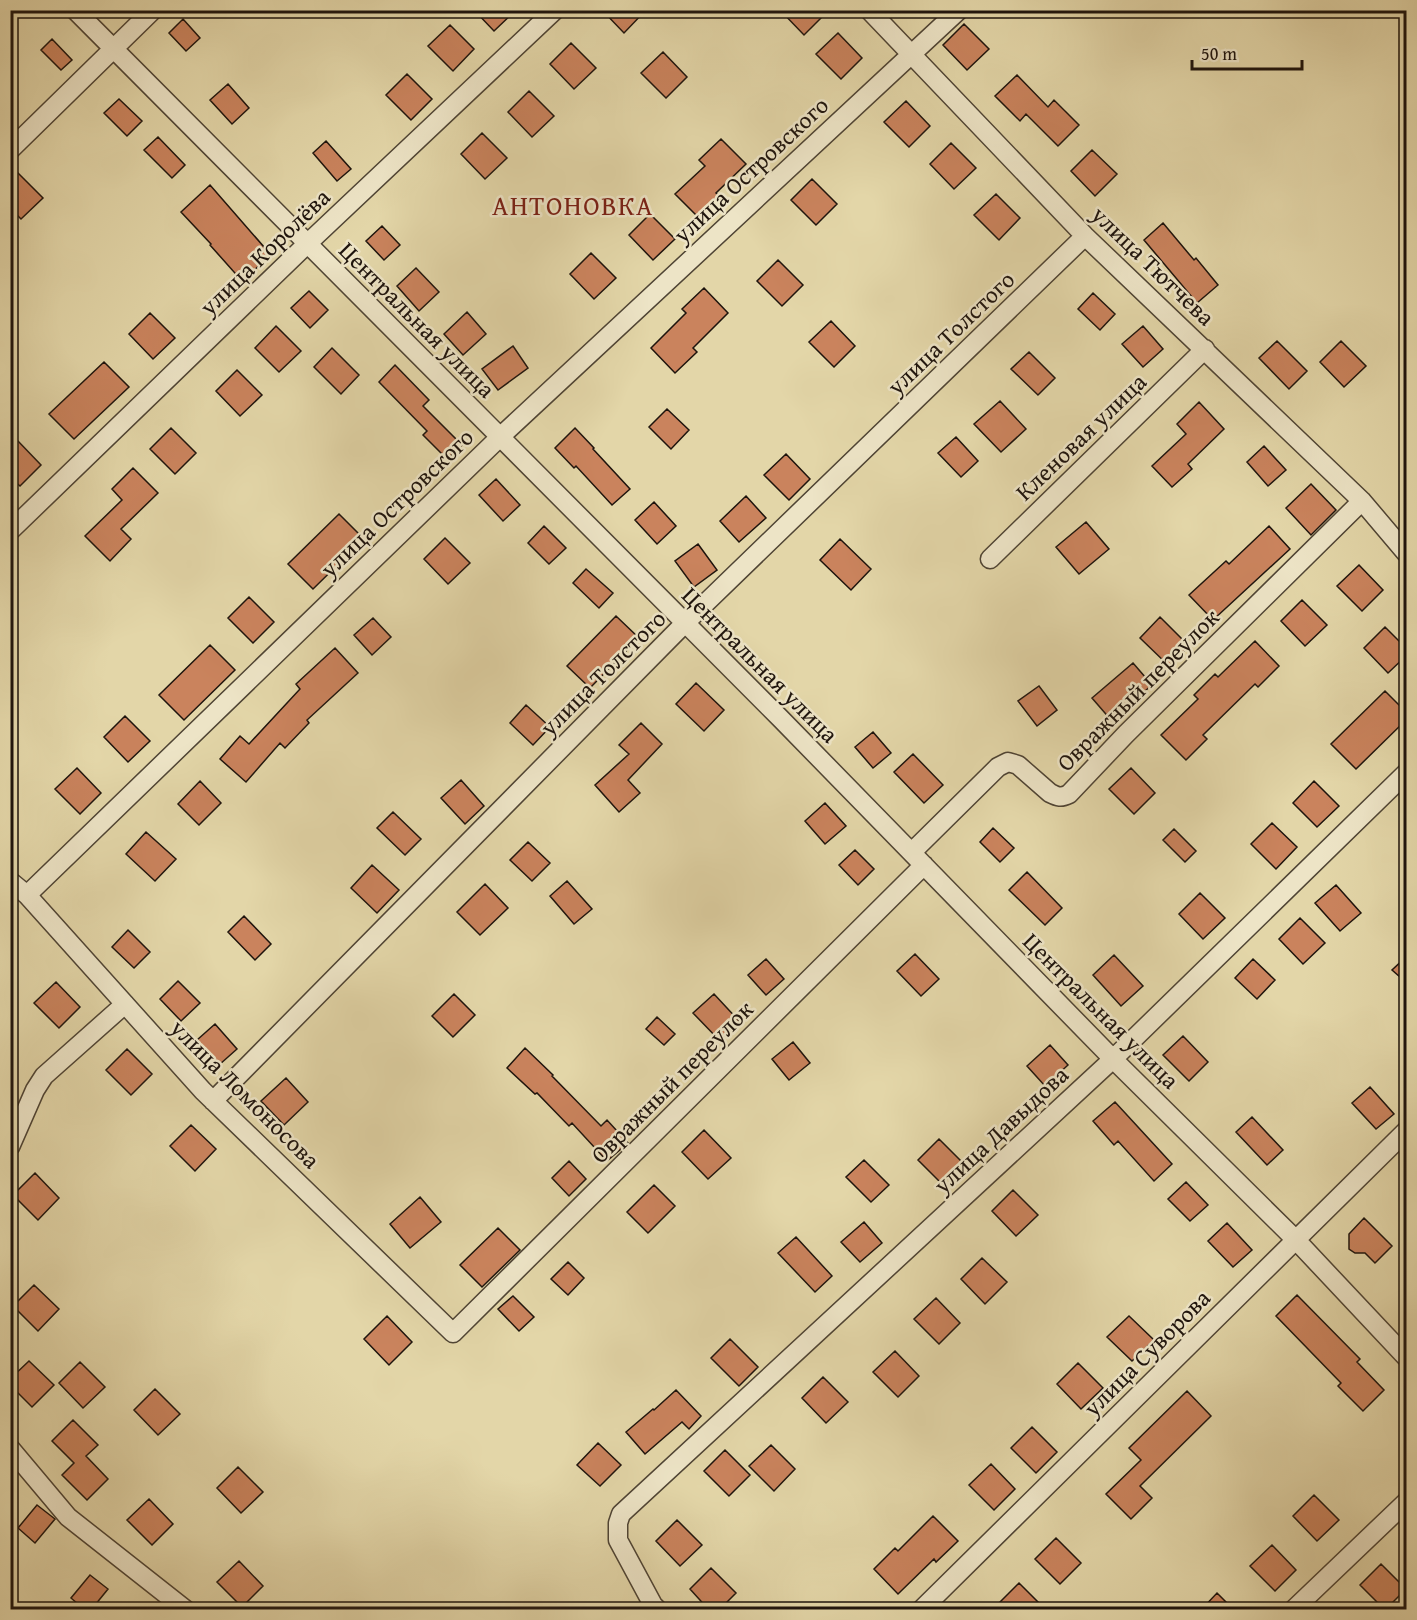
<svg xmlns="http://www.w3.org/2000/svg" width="1417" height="1620" viewBox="0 0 1417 1620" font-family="'Gentium Book Plus',serif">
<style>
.building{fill:#ca835d;stroke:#1e140d;stroke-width:1.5}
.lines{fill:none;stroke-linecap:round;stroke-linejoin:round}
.minor-casing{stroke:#4f4434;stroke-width:21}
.minor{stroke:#ede4c6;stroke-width:18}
.labels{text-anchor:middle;stroke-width:5;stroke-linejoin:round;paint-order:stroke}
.street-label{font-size:24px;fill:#1e140d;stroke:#ede4c6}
.quarter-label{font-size:27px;letter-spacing:1.5px;fill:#7a1f14;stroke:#ede4c6}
</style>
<rect width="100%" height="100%" fill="#e3d6a8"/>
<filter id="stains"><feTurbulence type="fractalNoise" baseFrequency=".00333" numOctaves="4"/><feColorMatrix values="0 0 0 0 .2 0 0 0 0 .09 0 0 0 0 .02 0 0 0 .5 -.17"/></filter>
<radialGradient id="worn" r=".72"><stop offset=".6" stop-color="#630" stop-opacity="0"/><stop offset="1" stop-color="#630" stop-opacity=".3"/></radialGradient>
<path class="building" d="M474 10H516L494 31Z
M602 10H646L624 33Z
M780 10H829L804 35Z
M183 19 200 38 186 51 169 33Z
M964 24 989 49 967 70 943 45Z
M450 25 474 49 453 71 428 46Z
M838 33 862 58 841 79 816 54Z
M52 39 72 60 61 70 41 50Z
M571 43 596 68 574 89 550 64Z
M663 52 687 77 666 98 641 73Z
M407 74 432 99 411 120 386 95Z
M1017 75 1048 107 1054 100 1079 125 1058 146 1026 114 1020 121 995 96Z
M228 84 249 108 232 124 210 100Z
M529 91 554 116 532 137 508 112Z
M119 99 142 121 127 136 104 113Z
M906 101 930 126 909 147 884 122Z
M482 133 507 158 485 179 461 154Z
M158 137 185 165 172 178 144 150Z
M721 139 746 164 716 193 722 198 700 219 675 194 705 166 699 160Z
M326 141 351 169 337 181 313 153Z
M951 143 976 168 954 189 930 164Z
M1092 150 1117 174 1095 196 1071 171Z
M18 173 43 198 21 219 10 208V180Z
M812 179 837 204 816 225 791 200Z
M210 185 271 255 242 281 210 245 211 244 181 212Z
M996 194 1020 218 999 240 974 215Z
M650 214 675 239 653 260 629 235Z
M1163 223 1194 260 1196 258 1218 285 1197 303 1144 240Z
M382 226 400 245 384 260 366 241Z
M591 253 616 278 594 299 570 274Z
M778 260 803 285 782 306 757 281Z
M416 268 439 292 419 311 397 286Z
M704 288 728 313 693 348 697 352 675 373 651 348 686 313 682 309Z
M309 291 328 310 310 328 291 308Z
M1093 293 1115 314 1100 330 1078 309Z
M467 312 486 334 463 355 444 334Z
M150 313 175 338 153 359 129 334Z
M831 321 855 346 834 367 809 342Z
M276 326 301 351 279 372 255 348Z
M1143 326 1163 349 1143 367 1122 344Z
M1277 341 1307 371 1289 389 1259 358Z
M1341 341 1366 366 1344 387 1320 362Z
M513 346 528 368 498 390 482 369Z
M332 348 359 375 341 394 314 367Z
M1029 352 1055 378 1038 395 1011 369Z
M104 362 129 387 74 439 49 414Z
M395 365 429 400 423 406 462 445 447 459 423 435 427 431 379 382Z
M237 370 262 395 240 416 216 391Z
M1000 401 1026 429 1001 452 974 424Z
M1199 402 1224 429 1188 464 1192 469 1172 487 1152 466 1186 434 1177 424Z
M667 409 689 430 671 449 649 427Z
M171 428 196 453 175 474 150 449Z
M575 428 594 448 593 449 630 489 612 505 576 466 574 468 555 448Z
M956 437 978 461 961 477 938 453Z
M17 440 41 465 20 486 10 477V447Z
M1264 446 1286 470 1268 486 1247 462Z
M786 454 810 479 789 500 764 475Z
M133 468 158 493 121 529 131 539 110 561 85 536 122 500 112 489Z
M496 479 520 505 503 521 479 495Z
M1311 484 1336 510 1311 535 1286 508Z
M746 496 766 518 739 542 720 521Z
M654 502 676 526 657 544 635 520Z
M339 514 364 539 313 589 288 564Z
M1086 522 1109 549 1079 574 1056 547Z
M544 526 566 548 549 564 528 543Z
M1269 526 1290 549 1213 620 1189 595 1226 561 1229 564Z
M445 538 470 563 448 584 424 559Z
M840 539 871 569 851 590 820 560Z
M698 544 717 570 694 587 675 561Z
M1359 565 1383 590 1362 611 1337 586Z
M586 569 613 593 599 608 573 583Z
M249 597 274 622 253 643 228 618Z
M1302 600 1327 625 1305 646 1281 621Z
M616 616 639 638 590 688 567 666Z
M1160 617 1189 646 1169 666 1140 638Z
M373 618 391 637 372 655 354 635Z
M1385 627 1407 649V655L1388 673 1364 648Z
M1255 641 1279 666 1258 687 1255 684 1203 735 1207 739 1186 760 1161 735 1198 699 1194 695 1215 674 1218 677Z
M210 645 235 670 184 720 159 695Z
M335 648 358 673 307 720 309 723 285 748 280 743 246 782 220 759 240 736 249 744 300 689 296 684Z
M1133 663 1152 685 1111 720 1092 698Z
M696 683 724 710 704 731 676 704Z
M1039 686 1057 710 1037 726 1018 701Z
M1385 691 1407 713V719L1356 769 1331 744Z
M526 705 550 727 533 745 510 723Z
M125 716 150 741 128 762 104 737Z
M641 723 662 744 628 780 640 793 619 812 595 785 629 754 619 745Z
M873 732 891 753 873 768 855 747Z
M913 754 943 785 924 803 894 772Z
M77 768 101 793 80 814 55 789Z
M1131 768 1155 793 1134 814 1109 789Z
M461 780 484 806 465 824 441 798Z
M200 781 221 803 199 825 178 804Z
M1314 781 1339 806 1317 827 1293 803Z
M825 803 846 826 825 844 805 821Z
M393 812 421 839 405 855 377 828Z
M1272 823 1297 847 1276 869 1251 844Z
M993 828 1014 848 1000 862 980 842Z
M1174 829 1196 851 1185 862 1163 840Z
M146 832 176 859 155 881 126 854Z
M528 842 550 863 532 881 510 860Z
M855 850 874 869 858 885 839 865Z
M372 865 399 890 377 913 351 888Z
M1027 872 1062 908 1045 925 1009 890Z
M567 881 592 909 574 924 550 896Z
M485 884 508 908 480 935 457 912Z
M1336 885 1361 913 1340 931 1315 903Z
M1200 893 1225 918 1203 939 1179 914Z
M244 916 271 944 255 960 228 932Z
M1300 918 1325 943 1303 964 1279 939Z
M128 930 150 952 134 968 112 947Z
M915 954 939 979 921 996 897 971Z
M1114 955 1143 986 1121 1006 1093 975Z
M1407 956V983L1392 970Z
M766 959 784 979 766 995 748 975Z
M1253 959 1275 980 1257 999 1235 978Z
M178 981 200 1003 181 1021 160 999Z
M56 982 80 1007 59 1028 34 1003Z
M454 994 475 1015 453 1037 432 1016Z
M714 994 740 1022 720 1041 693 1013Z
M657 1017 675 1034 664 1045 646 1029Z
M215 1024 237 1049 219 1065 197 1040Z
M1183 1036 1208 1062 1189 1081 1163 1055Z
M793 1042 810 1063 789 1080 772 1059Z
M1050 1045 1068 1065 1045 1086 1027 1066Z
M525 1048 553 1075 552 1076 601 1126 607 1120 628 1143 607 1161 572 1123 569 1126 537 1093 535 1094 507 1068Z
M127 1049 152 1074 131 1095 106 1070Z
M286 1078 308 1102 284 1125 261 1101Z
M1370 1087 1394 1114 1376 1129 1352 1103Z
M1115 1102 1172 1164 1154 1181 1118 1141 1114 1145 1093 1121Z
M1252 1117 1283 1150 1267 1165 1236 1132Z
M191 1125 216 1149 195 1171 170 1146Z
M704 1130 731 1158 708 1179 682 1152Z
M939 1139 963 1163 942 1184 918 1160Z
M864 1160 889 1185 871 1202 846 1177Z
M569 1161 586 1179 569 1196 552 1178Z
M35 1173 59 1198 38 1220 13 1195Z
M1186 1182 1208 1205 1190 1221 1168 1199Z
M654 1185 675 1206 648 1233 627 1212Z
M1013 1190 1038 1215 1016 1236 992 1211Z
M420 1197 441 1222 410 1248 390 1224Z
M1364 1218 1392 1246 1375 1263 1365 1253H1355L1349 1249V1234Z
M864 1222 882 1243 860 1262 841 1242Z
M1227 1223 1252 1250 1233 1267 1208 1241Z
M498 1228 520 1250 482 1287 460 1265Z
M796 1237 832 1276 815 1292 778 1253Z
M982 1258 1007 1282 985 1304 961 1279Z
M568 1262 584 1278 568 1295 551 1279Z
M34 1285 59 1309 38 1331 13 1306Z
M1297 1295 1360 1359 1357 1362 1384 1390 1363 1411 1338 1386 1341 1383 1276 1316Z
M513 1296 534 1317 519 1331 498 1309Z
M936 1298 960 1323 939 1344 914 1319Z
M387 1316 412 1342 389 1365 364 1339Z
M1129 1316 1154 1340 1132 1361 1107 1337Z
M730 1339 758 1367 739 1386 711 1358Z
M895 1351 919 1376 898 1397 873 1372Z
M29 1361 54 1385 32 1407 10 1385V1379Z
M80 1362 105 1387 83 1408 59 1383Z
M1078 1363 1103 1388 1081 1409 1057 1384Z
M823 1377 848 1402 826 1423 802 1398Z
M155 1389 180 1414 158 1435 134 1410Z
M676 1390 701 1416 689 1429 682 1422 645 1454 626 1432 653 1409 654 1410Z
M1187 1391 1211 1416 1140 1486 1152 1498 1131 1519 1106 1494 1141 1460 1129 1448Z
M73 1420 98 1445 86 1456 108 1479 87 1500 62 1475 74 1463 52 1441Z
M1032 1427 1057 1452 1036 1473 1011 1448Z
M598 1443 621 1465 600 1486 577 1465Z
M771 1445 795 1469 774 1491 749 1466Z
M725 1450 750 1475 729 1496 704 1471Z
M991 1464 1015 1489 994 1510 969 1485Z
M238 1467 263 1492 241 1513 217 1488Z
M1314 1495 1339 1520 1317 1541 1293 1516Z
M149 1499 173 1524 152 1545 127 1520Z
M37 1505 55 1519 35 1543 18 1528Z
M933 1516 958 1541 936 1562 934 1559 898 1594 874 1569 895 1548 898 1551Z
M677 1520 702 1545 680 1566 656 1541Z
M1056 1538 1081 1563 1060 1584 1035 1559Z
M1272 1545 1296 1570 1275 1591 1250 1566Z
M239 1561 263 1586 242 1607 217 1582Z
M1381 1564 1406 1589 1385 1610 1360 1585Z
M711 1568 736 1593 719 1610H709L690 1589Z
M90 1575 108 1589 91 1610H85L71 1598Z
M1019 1583 1046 1610H1003L998 1604Z
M1217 1593 1234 1610H1201Z"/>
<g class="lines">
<g class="minor-casing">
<path id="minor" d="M75 10 781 719 1113 1059 1296 1240 1406 1357
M869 10 1085 236 1362 501 1406 553
M10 150 153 10
M10 531 307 244 555 10
M990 559 1205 349
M912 852 998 767 1008 762 1018 765 1050 793C1058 797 1061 798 1069 794L1126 734 1362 501
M10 881 27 895 203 1091 453 1333 924 865
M27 895 500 437 959 10
M213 1101 685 623 1085 236
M10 1147 35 1090 44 1076 125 1004
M10 1448 68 1517 186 1610
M658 1610 653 1605 618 1540V1523L621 1514 1113 1059 1406 773
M921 1610 1406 1131
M1293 1610 1406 1502"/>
</g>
<use href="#minor" class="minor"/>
</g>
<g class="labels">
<g class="street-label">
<text transform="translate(751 170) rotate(-43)" y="8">улица Островского</text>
<text transform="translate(265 252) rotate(-44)" y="8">улица Королёва</text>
<text transform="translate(1153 266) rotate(44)" y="8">улица Тютчева</text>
<text transform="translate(417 320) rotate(45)" y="8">Центральная улица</text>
<text transform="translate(951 333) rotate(-44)" y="8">улица Толстого</text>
<text transform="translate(1081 437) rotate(-44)" y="8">Кленовая улица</text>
<text transform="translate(397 503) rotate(-44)" y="8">улица Островского</text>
<text transform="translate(760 665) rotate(45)" y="8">Центральная улица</text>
<text transform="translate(603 673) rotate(-45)" y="8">улица Толстого</text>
<text transform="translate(1138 690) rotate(-45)" y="8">Овражный переулок</text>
<text transform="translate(1101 1011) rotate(45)" y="8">Центральная улица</text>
<text transform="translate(672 1082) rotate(-45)" y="8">Овражный переулок</text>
<text transform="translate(245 1094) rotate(45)" y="8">улица Ломоносова</text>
<text transform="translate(1001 1130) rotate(-43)" y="8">улица Давыдова</text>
<text transform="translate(1147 1353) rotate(-45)" y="8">улица Суворова</text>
</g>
<g class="quarter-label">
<text x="573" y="215">АНТОНОВКА</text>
</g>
</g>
<rect width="1417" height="1620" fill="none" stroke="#e3d6a8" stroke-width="36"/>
<rect x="12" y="12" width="1393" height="1596" fill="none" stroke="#1e140d" stroke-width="3"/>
<rect x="18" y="18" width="1381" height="1584" fill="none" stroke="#1e140d" stroke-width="1.5"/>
<path d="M1192 60v9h110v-9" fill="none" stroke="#1e140d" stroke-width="3"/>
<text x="1201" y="60" font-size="18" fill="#1e140d" stroke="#ede4c6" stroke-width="4.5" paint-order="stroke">50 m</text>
<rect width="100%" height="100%" filter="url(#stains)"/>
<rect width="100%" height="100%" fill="url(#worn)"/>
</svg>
